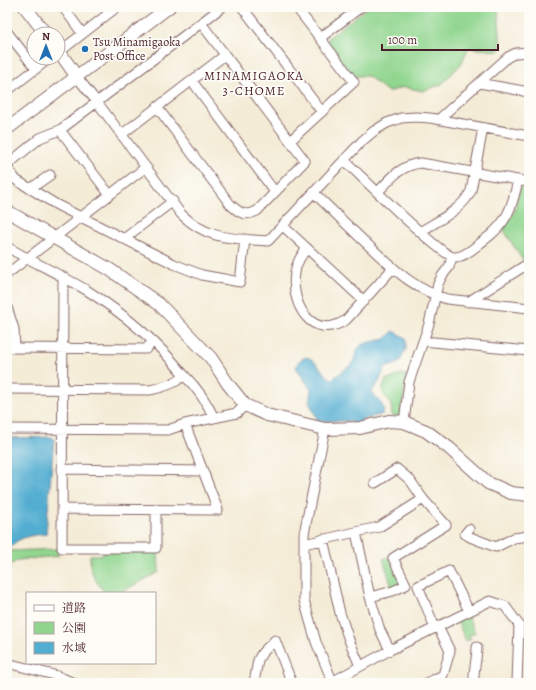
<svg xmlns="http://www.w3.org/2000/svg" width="536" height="690" viewBox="0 0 536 690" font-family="Alegreya,'Noto Serif JP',serif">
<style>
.green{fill:#91d68f;stroke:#6e7a5d}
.water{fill:#53add1;stroke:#4e667e}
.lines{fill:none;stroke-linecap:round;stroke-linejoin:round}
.minor-casing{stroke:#866767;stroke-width:11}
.tertiary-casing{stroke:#866767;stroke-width:14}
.minor{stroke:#fff;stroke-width:9}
.tertiary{stroke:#fff;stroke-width:12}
.poi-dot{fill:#1f6fb2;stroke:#fdfcf7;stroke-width:1.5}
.labels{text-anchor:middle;stroke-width:3.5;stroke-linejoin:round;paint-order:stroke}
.poi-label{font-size:12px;fill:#4a1f2b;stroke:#fdfcf7;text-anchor:start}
.neighbourhood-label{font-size:13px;letter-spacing:1px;fill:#4a1f2b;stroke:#fdfcf7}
</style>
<rect width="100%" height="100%" fill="#fdfcf7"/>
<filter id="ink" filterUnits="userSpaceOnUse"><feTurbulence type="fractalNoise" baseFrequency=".025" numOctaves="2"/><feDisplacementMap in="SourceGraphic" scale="8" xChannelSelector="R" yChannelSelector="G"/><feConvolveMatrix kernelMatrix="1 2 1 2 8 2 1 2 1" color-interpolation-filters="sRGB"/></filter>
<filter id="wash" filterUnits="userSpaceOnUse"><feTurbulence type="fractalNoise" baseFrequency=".012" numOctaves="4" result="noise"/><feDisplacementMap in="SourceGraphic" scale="16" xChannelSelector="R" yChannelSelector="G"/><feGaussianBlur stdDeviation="0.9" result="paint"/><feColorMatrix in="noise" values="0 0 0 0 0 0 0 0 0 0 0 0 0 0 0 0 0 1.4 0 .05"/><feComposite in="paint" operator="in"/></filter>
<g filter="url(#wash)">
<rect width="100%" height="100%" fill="#f4ecd7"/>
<path class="green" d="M368 7H498L501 49 498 51 468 48 461 64 442 84 423 91 404 87 388 92 368 76H353L327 43 329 37Z
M523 185H529V259L524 262 503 229 514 212 520 188Z
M401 374 407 375 401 413 399 417 392 416 391 405 382 391 386 379H391Z
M58 549V556L18 560 7 567V551Z
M103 552H158L159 572 119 593H105C94 579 90 573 90 555H103Z
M389 557 401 580 399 584 392 588 383 559Z
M468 616 475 633 469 635 471 639 466 641 457 621Z"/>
<path class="water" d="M394 331 406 338V349L399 363 385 368 379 382 372 391 373 394C378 400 386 406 383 414L362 420V423L352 424 351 421H318L309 402 311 390 296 367C297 364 298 361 302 359 313 351 322 375 332 379L351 365 354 360 357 350 361 345 366 343 385 339 391 333Z
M52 437 54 439 46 534C32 535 17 537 9 549H7V438Z"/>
</g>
<g filter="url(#ink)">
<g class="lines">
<g class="minor-casing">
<path id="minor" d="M63 7 82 33
M242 7 322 112
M7 32 36 69
M320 38 361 7
M58 53 117 7
M77 77 97 102 181 214C209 241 233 238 268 241L362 141 374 131 387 123 401 118 416 117 430 118 529 136
M192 81 275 192
M479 83 529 92
M7 91 50 58
M157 107 230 204C239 213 246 217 257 211L305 161 201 23
M439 119 508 57 516 53 529 52
M60 130 110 195
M121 135 225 55
M290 141 354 82 296 7
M345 161C360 175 441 256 454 257 464 258 475 247 483 241 507 224 512 208 518 180
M7 165 40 138 60 130 222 7
M7 167 16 180 57 205 174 264 202 275 240 282 245 239
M30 189 50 175
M378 192C391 178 401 165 421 163L529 182
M314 193C332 210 349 227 367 244 392 267 414 290 447 299L529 308
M283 226 364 301
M420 232C437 221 462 210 471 191L483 128
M125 238 173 201
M7 247C33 262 61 275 88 291 124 314 157 341 184 375 177 383 161 388 150 390L7 389
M307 248C301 256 296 263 295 273 290 304 312 342 346 320L393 268
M7 274 146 167
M63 278 62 548H156V509
M468 302 529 263
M7 307 14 329 15 348
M423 341 529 351
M7 348 146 349 153 341
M184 375C196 387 207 402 214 418
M404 422 409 382 429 324 438 284 442 276 449 267 452 257
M185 424 237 413 245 405
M7 429 168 430 185 424 218 510 62 509
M325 429 304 534V600L316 642 333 683
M62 469 203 471
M469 529 465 534 470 537 496 547 514 538 529 536
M356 532 379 527 423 499 410 480 397 469 375 483
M323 539 340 613 349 640 360 666
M304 544 356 532 370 597 380 630 390 650
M370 597 393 591 406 585 393 558 446 525 423 499
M435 628 418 586 449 571 469 611
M7 663 58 676 74 683
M254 683 258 660 262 653 275 640 292 683
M330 683 390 650 490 601 505 606 519 625 517 683
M427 683 443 675 450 651 438 627
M474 683C473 671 477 659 477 647"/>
</g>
<g class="tertiary-casing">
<path id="tertiary" d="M25 7 46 34
M58 50 77 77
M7 129 169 7
M7 211 109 269 159 304 211 358 228 384 245 405 267 415 325 429 360 428 389 421 404 422 426 431 449 448 488 483 511 493 529 495"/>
</g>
<use href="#minor" class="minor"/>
<use href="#tertiary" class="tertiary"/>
</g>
</g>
<circle class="poi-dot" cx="85" cy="49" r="4"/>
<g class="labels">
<g class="poi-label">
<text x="93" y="46">Tsu Minamigaoka<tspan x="93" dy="14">Post Office</tspan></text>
</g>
<g class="neighbourhood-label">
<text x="254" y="80">MINAMIGAOKA<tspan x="254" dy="15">3-CHOME</tspan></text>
</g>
</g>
<rect width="536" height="690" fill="none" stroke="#fdfcf7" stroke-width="24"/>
<rect x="26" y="592" width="130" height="72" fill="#fdfcf7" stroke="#b5a4a5"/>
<rect x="34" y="605" width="20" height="6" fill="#ffffff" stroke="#b5a4a5"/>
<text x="62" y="612" font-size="12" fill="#4a1f2b">道路</text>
<rect x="34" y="622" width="20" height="12" fill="#91d68f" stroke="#b5a4a5"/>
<text x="62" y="632" font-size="12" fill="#4a1f2b">公園</text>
<rect x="34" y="642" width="20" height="12" fill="#53add1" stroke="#b5a4a5"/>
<text x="62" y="652" font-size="12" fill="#4a1f2b">水域</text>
<g transform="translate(46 46)"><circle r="19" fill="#fdfcf7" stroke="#b5a4a5"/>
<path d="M0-3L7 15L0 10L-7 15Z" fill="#1f6fb2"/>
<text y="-6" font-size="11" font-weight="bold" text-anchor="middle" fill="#4a1f2b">N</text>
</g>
<path d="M382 44v6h116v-6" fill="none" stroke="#4a1f2b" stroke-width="2"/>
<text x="388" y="44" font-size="12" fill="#4a1f2b" stroke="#fdfcf7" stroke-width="3" paint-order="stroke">100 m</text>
</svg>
